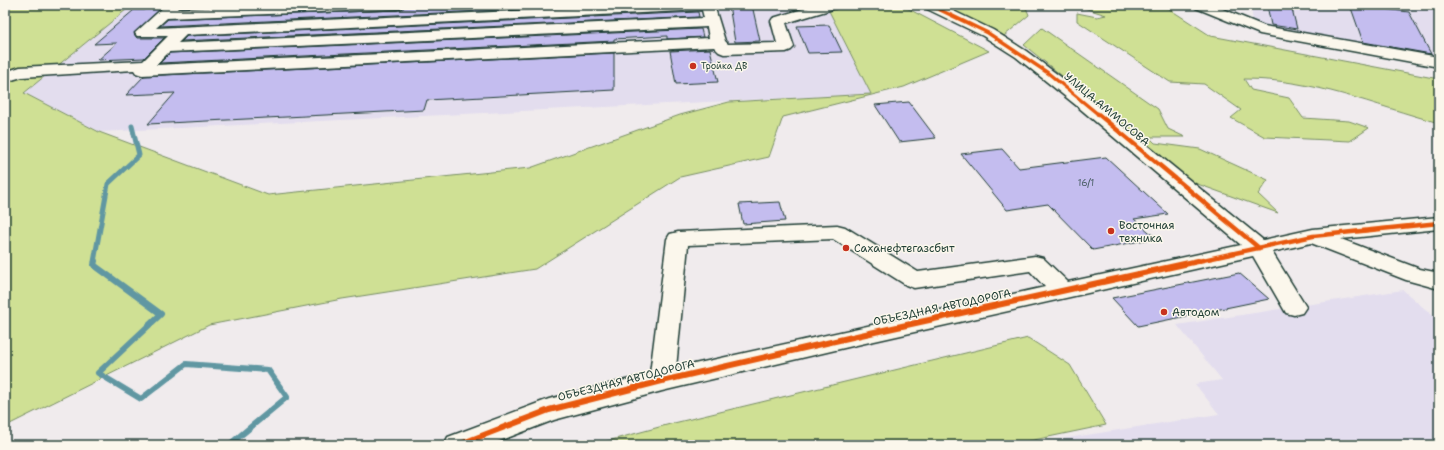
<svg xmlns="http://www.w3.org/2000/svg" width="1444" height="450" viewBox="0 0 1444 450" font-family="'Shantell Sans',sans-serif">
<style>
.built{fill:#e3ddee}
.green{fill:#cfe094;stroke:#778e64}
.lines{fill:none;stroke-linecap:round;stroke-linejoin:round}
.stream-far1{stroke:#6097a2;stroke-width:5}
.stream{stroke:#6097a2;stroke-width:6}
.building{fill:#c4bdef;stroke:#1f3d34}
.minor-casing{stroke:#1f3d34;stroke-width:3}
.minor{fill:#fbf7ec;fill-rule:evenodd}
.cycleway-far2-casing{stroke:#fbf7ec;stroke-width:5.5}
.cycleway-far1-casing{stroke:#fbf7ec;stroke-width:7}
.cycleway-casing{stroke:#fbf7ec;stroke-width:8}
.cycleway-far2{stroke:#e8590c;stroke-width:3.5}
.cycleway-far1{stroke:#e8590c;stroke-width:4.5}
.cycleway{stroke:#e8590c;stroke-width:6}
.poi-dot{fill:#c8321e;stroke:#fbf7ec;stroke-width:1.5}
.labels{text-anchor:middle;stroke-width:3;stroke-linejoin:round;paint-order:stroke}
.far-poi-label{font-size:9px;fill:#1f3d34;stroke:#fbf7ec;text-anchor:start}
.number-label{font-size:9px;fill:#485d63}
.street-label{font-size:11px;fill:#1f3d34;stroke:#fbf7ec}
.poi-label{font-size:11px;fill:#1f3d34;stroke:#fbf7ec;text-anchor:start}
</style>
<rect width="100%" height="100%" fill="#f0ebed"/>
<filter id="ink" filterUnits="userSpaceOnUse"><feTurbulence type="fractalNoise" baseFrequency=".025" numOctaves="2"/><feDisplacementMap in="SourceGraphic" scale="8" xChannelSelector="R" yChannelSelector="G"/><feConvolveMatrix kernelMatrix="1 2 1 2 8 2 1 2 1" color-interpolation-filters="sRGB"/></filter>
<g filter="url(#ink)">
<path class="built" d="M132 5H826L871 94 99 132 24 93Z
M1251 5H1439V59L1278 31 1253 22Z
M1403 290 1439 321V445H1024L1219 414 1195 384 1222 380 1177 325Z"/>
<path class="green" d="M5 5H132L24 93 99 132 268 195 530 168 680 115 729 102 871 94 826 5H901L989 51 904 87 783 117 769 157 680 177 535 269 342 299 209 325 8 425 5 418Z
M939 5H1025L1029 15 1004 36Z
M1083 5H1163L1211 36 1439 79V123C1373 105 1314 79 1244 79L1251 90 1289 98 1303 118 1349 121 1369 128 1350 141 1265 137 1231 118 1241 110 1204 84 1170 82 1077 21V13L1097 17 1106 15 1081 7Z
M1042 28 1158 109 1168 129 1185 137H1149L1155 143 1200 149 1268 180 1258 194 1278 213 1192 182 1024 45Z
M1028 338 1070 365 1106 425 1010 445H593L674 423Z"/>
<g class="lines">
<path class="stream-far1" d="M94 262 108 184 139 155 132 126"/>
<path class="stream" d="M95 261 94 265 161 314 98 373 141 399 186 364 268 370 287 397 229 445"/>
</g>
<path class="building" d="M151 5H164L134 34 137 38H164L144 58 98 60 117 43 94 44 134 10H145Z
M182 5H247L181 7Z
M443 5 441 9 539 5H610L160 26 168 19 397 10 404 7Z
M729 5H752L760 41 735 42Z
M1267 5H1291L1297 29 1271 25Z
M1350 5 1409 12 1431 54 1363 42Z
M698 12 699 17 182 41 187 36Z
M829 25 842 52 808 53 797 26Z
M701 29 703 37 667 39V36L614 39V41L160 63 170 53Z
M710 49 718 82 676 84 670 51Z
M614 53V90L427 100 424 110 148 124 175 93 126 95 144 76Z
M909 102 936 138 899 142 875 105Z
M1002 149 1019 168 1106 157 1168 214 1134 219 1156 238 1093 250 1048 204 1007 210 961 154Z
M780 202 785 221 743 224 739 204Z
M1239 273 1269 299 1138 326 1112 298Z"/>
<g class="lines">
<g class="minor-casing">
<path id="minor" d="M166 5H181L177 9 289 5H404L402 8 397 9 167 18 156 28 642 5H714L725 41 728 44 777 43 771 21 773 18 816 5H838L836 8 786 23 794 47 791 50 786 52 724 54 719 52 714 47 142 75 136 73 134 70 22 77 5 82V72L20 67 143 61 168 36H137L135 33ZM702 10 704 18 178 43 186 35ZM707 27 709 38 156 65 169 52Z
M923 5H941L993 30 1026 51 1089 98 1263 240 1313 229 1439 217V229L1341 239 1420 269 1439 273V289L1406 280 1311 243 1272 252 1306 307 1302 313 1294 315 1286 313 1253 256 861 344 662 391 554 420 489 445H444L448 437 549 399 650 374 667 239 670 234 678 232 837 225 845 227 918 272 1035 256 1043 258 1068 282 1241 245 1077 106 1016 57 983 36 925 8ZM833 239 906 285 914 288 1030 271 1045 287 676 368 688 245Z
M1194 5H1213L1264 26 1439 57V67L1260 34 1196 8Z"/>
</g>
<use href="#minor" class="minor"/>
<g class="cycleway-far2-casing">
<path id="cycleway-far2" d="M930 5 988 33 1048 73 1099 115"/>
</g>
<g class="cycleway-far1-casing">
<path id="cycleway-far1" d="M1098 114 1259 248
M1194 262 1313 236 1439 223"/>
</g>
<g class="cycleway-casing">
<path id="cycleway" d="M458 445 549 410 662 381 861 335 1198 261"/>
</g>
<use href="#cycleway-far2" class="cycleway-far2"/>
<use href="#cycleway-far1" class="cycleway-far1"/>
<use href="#cycleway" class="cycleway"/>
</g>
</g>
<g class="poi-dot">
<circle cx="693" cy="66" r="4"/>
<circle cx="1111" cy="231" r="4"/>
<circle cx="846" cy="248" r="4"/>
<circle cx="1164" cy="312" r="4"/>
</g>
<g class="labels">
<g class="far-poi-label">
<text x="701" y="69">Тройка ДВ</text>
</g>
<g class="number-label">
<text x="1086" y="186">16/1</text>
</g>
<g class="street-label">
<text transform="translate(1107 109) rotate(40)" y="4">УЛИЦА АММОСОВА</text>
<text transform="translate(942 307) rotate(-12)" y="4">ОБЪЕЗДНАЯ АВТОДОРОГА</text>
<text transform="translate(626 380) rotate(-14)" y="4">ОБЪЕЗДНАЯ АВТОДОРОГА</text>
</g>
<g class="poi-label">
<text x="1119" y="229">Восточная<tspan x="1119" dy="13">техника</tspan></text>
<text x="854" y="252">Саханефтегазсбыт</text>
<text x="1172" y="316">Автодом</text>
</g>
</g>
<rect width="1444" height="450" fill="none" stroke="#fbf7ec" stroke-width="20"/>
<rect x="10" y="10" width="1424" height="430" fill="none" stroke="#1f3d34" stroke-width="1.5" filter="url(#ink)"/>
</svg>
